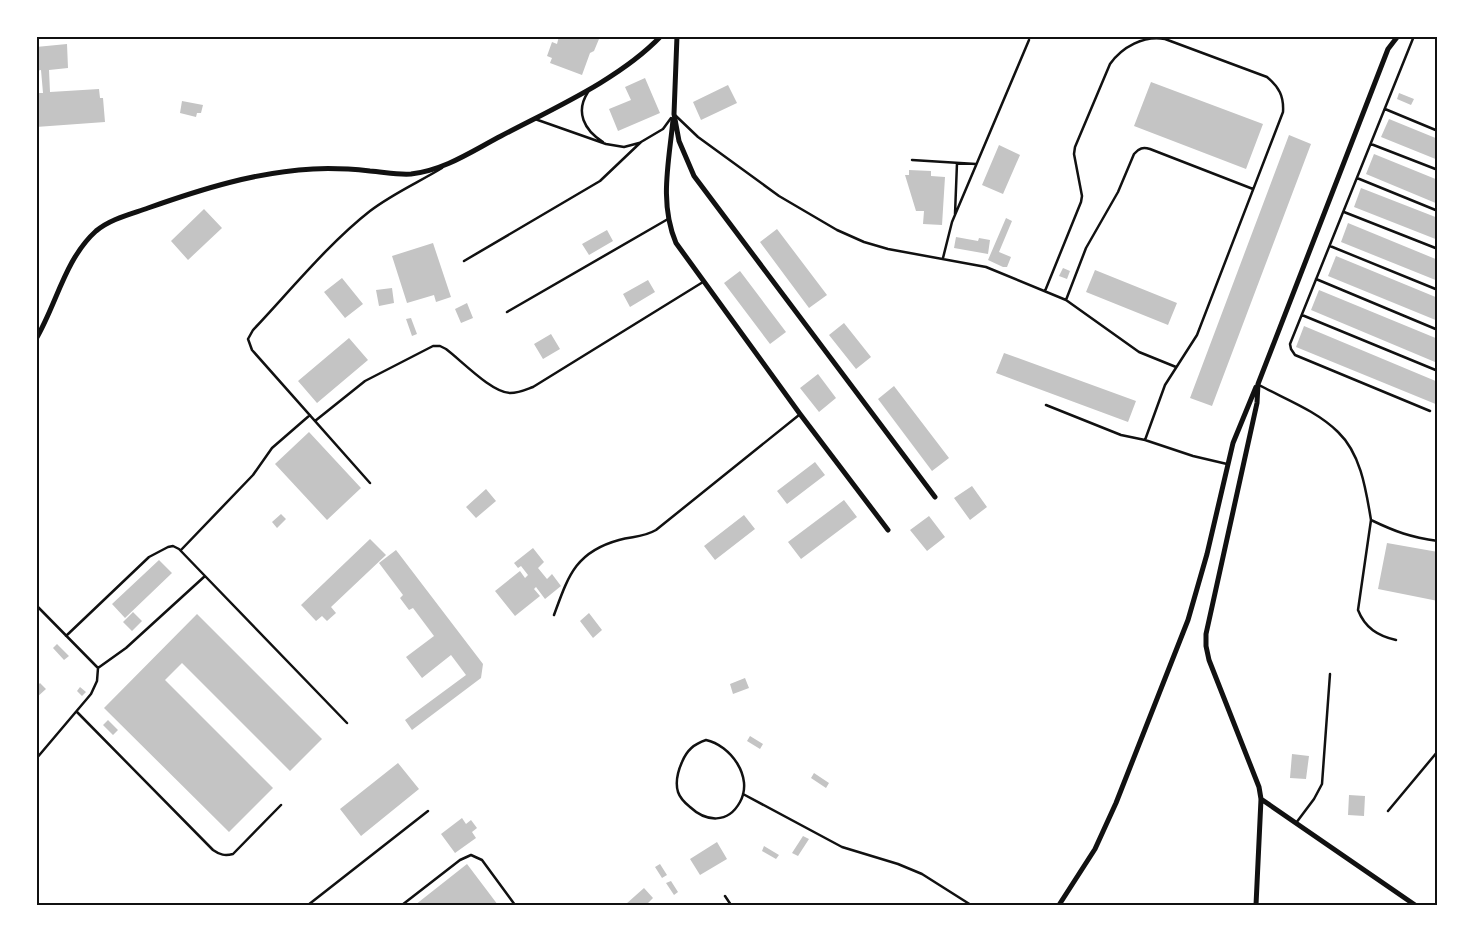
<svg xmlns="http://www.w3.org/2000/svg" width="1474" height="941" viewBox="0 0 1474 941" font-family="Lato,sans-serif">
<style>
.building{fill:#c4c4c4}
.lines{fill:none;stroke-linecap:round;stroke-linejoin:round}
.service{stroke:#111;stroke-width:2.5}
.minor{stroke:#111;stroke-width:5}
.neatline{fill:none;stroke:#111;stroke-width:2}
</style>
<rect width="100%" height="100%" fill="#fff"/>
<path class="building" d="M559 36H597L599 39 594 51 590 53 582 75 550 63 552 58 547 56 552 42 557 44Z
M67 44 68 68 49 70 50 92 99 89 100 98H103L105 122 36 127V93H43L41 70 36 71V47Z
M645 78 660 113 618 131 609 109 631 100 625 87Z
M1151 82 1263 124 1246 169 1134 126Z
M728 85 737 103 701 120 693 102Z
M1399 93 1414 99 1411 105 1397 99Z
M182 101 203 105 201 113H197L196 117 180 113Z
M1389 119 1438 139V160L1381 137Z
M1289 135 1311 144 1212 406 1190 398Z
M999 145 1020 155 1003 194 982 185Z
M1374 154 1438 180V204L1366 174Z
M909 170 931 171V176L945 177 942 225 923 224 924 211H916L905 175H909Z
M1361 188 1438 218V240L1354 207Z
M204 209 222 228 188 260 171 241Z
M1006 218 1012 221 999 252 1011 257 1007 267H1003L988 260Z
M1348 223 1438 260V281L1341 242Z
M777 229 827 295 809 308 760 242Z
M607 230 613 241 589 255 582 244Z
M956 237 978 241 979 238 990 240 988 254 954 248Z
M433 243 451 297 436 302 434 295 407 303 392 256Z
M1336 256 1438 298V321L1328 276Z
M1063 268 1070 271 1067 279 1059 276Z
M1095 270 1177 303 1168 325 1086 292Z
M740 271 786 332 770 344 724 283Z
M342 278 363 304 345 318 324 292Z
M648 280 655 292 630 307 623 294Z
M392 288 394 303 379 306 376 290Z
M1319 290 1438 339V356L1435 362 1311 310Z
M467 303 473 318 461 323 455 309Z
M411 318 417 334 412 336 406 319Z
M844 323 871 357 856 369 829 335Z
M1304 326 1438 382V405L1296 347Z
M551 334 560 349 543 359 534 344Z
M349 338 368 360 317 403 298 381Z
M1004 353 1136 401 1128 422 996 373Z
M818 374 836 398 819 412 800 388Z
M894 386 949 458 932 471 878 399Z
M309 432 361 488 327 520 275 464Z
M815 462 825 475 787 504 777 491Z
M972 486 987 507 970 520 954 498Z
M486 489 496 501 476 518 466 507Z
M844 500 857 517 801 559 788 542Z
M281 514 286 519 277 528 272 522Z
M744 515 755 529 715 560 704 546Z
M929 516 945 537 927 551 910 530Z
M370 539 386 555 331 607 336 613 327 621 322 616 316 621 301 605Z
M1387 543 1438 552V601L1378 589Z
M533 548 544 562 538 568 547 579 552 574 561 586 545 599 536 587 534 589 540 596 515 616 495 591 520 571 525 578 528 575 521 566 518 568 514 563Z
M396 550 483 664 481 678 412 730 405 720 466 675 451 655 422 678 406 657 434 636 413 608 409 610 400 598 403 595 379 563Z
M159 560 172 573 125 618 112 604Z
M133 612 142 621 132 631 123 622Z
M589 613 602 630 593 638 580 621Z
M197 614 322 739 290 771 182 663 165 680 273 788 229 832 104 708Z
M57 644 69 656 64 660 53 648Z
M745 678 749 688 733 694 730 684Z
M40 683 46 689 36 698V687Z
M80 687 86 692 82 696 77 691Z
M108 720 118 730 113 735 103 725Z
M750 736 763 744 760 749 747 741Z
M1292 754 1309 756 1306 779 1290 778Z
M398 763 419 789 361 836 340 809Z
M814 773 829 783 826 788 811 778Z
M1349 795 1365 796 1364 816 1348 815Z
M462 818 466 824 471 820 477 828 472 832 476 838 455 853 441 834Z
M803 836 809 839 798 856 792 853Z
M717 842 727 859 700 875 690 859Z
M764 846 779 855 776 859 762 851Z
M467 864 498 905H415Z
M660 864 667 875 662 878 655 867Z
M671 881 678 892 674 895 666 883Z
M644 888 653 898 646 905H627L626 904Z"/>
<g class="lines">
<path class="service" d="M1414 36 1290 344 1291 349 1295 355 1430 411
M588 92C575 112 584 130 603 142
M1385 109 1438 131
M676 116 698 137 779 196 837 230 864 242 888 249 986 267 1066 300 1139 352 1176 367
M535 119 606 144 624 147 639 143
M1371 144 1438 170
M912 160 976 164
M1357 178 1438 211
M1344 212 1438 249
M955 214 957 163
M1330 246 1438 290
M943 258 952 222 1029 40
M464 261 600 181 641 142 663 129 671 118
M1316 279 1438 330
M1045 291 1081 202 1082 196 1074 154 1075 147 1110 64C1122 47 1144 35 1165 39L1267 77C1279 87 1284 96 1283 112L1197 335 1165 385 1145 440
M1066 300 1086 248 1118 192 1134 154C1139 148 1143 147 1150 149L1253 189
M507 312 668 219
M1302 315 1438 371
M1259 385C1285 399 1317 411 1338 432 1361 454 1366 490 1371 520 1396 532 1410 537 1438 541
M1046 405 1121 435 1145 440 1193 456 1227 464
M315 421 365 381 433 346H440L446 349C462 361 491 392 510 393 519 393 525 390 533 387L703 282
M370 483 252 350 248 339 253 330C289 292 329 243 370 211 392 194 419 182 442 168
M1371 520 1358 610C1365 628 1378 636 1396 640
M181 550 253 475 272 448 310 415
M36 605 98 668 126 648 205 576 347 723
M554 615C568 577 575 552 619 540 633 536 642 538 656 530L799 415
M66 636 149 557 168 547 173 546 179 549 205 576
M77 712 213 850C220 855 225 856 233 854L281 805
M706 740C730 745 754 777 740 802 728 824 706 822 690 807 685 803 680 798 678 792 675 782 678 771 682 762 687 750 694 744 706 740Z
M36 759 91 694 97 681 98 668
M743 794 842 847 898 864 922 874 971 905
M1388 811 1438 751
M1296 823 1314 799 1322 784 1330 674
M725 896 731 905
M308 905 428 811
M402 905 460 860 471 855 482 860 515 905"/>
<path class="minor" d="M677 36 674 114 679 141 694 176 935 497
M673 120C669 162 659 203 676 243L800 414 888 530
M36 339C57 303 65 259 96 231 110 219 131 214 148 208 202 189 256 172 313 169 332 168 351 169 370 171 384 172 397 175 411 174 445 170 472 151 501 136 554 108 620 79 661 36
M1261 799 1415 905
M1059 905 1095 849 1116 803 1188 620 1207 554 1233 443 1256 387
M1256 905 1261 799 1259 787 1209 660 1206 646V634L1257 403 1258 384 1388 49 1398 36"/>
</g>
<rect width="1474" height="941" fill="none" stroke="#ffffff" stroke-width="75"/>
<rect x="38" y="38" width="1398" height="866" class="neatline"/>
</svg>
